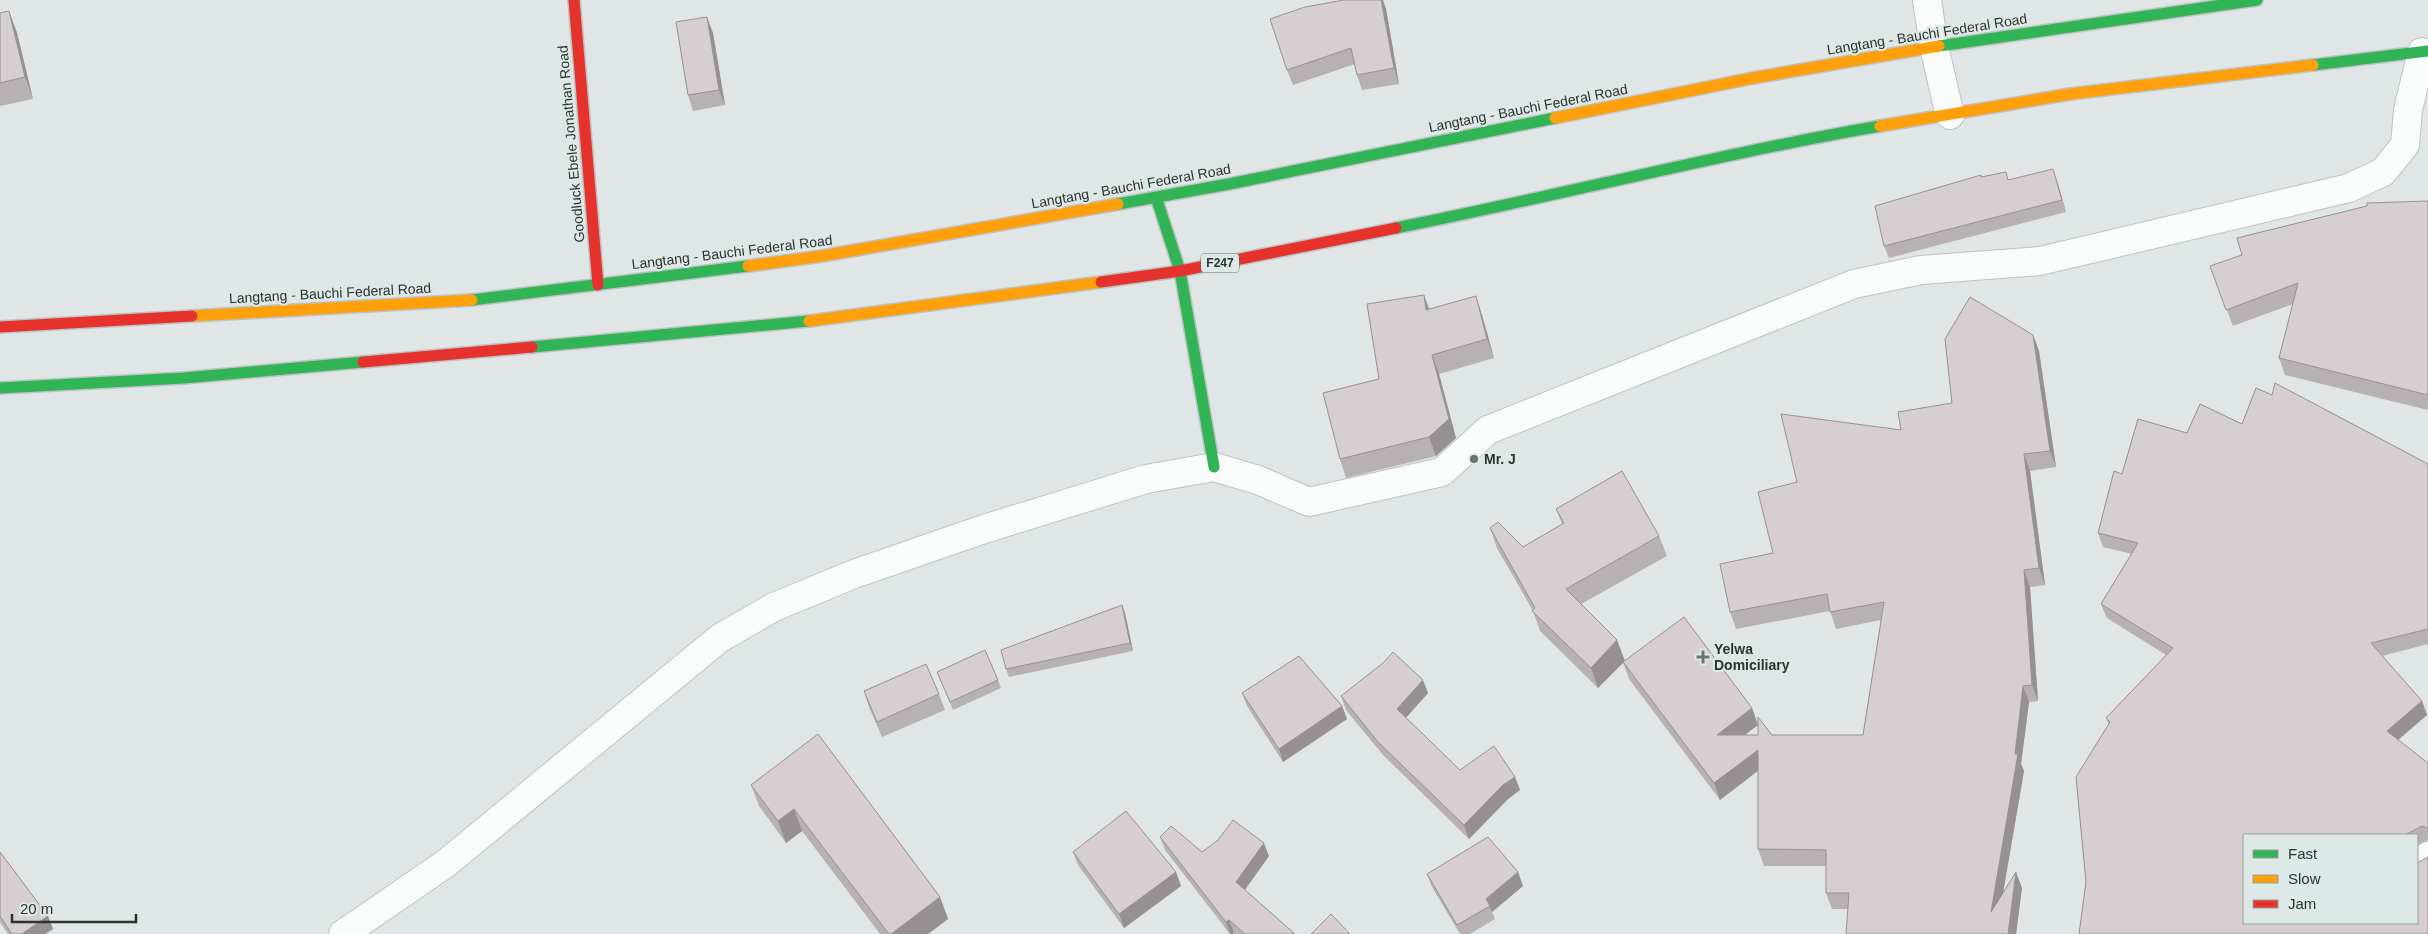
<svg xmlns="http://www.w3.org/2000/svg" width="2428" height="934" viewBox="0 0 2428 934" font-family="Helvetica,sans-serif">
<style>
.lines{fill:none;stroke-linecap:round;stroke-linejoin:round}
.street-casing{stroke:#bdc3c2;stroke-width:30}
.fast-casing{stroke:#bdc3c2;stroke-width:14}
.slow-casing{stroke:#bdc3c2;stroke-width:14}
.jam-casing{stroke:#bdc3c2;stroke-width:14}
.street{stroke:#fafbfb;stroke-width:28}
.fast{stroke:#30b455;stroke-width:11}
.slow{stroke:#ff9f0a;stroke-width:11}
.jam{stroke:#e5322d;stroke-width:11}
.wall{fill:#b8b1b4}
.shaded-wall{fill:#969092}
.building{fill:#d6ced1;stroke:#969092}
.poi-dot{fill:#6b7170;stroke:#dce9e6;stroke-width:2}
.labels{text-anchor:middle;stroke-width:4.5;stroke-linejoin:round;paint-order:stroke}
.shield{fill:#dce9e6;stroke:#626967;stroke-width:1}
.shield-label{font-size:12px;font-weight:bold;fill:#2d3231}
.street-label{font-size:14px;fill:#2d3231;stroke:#dce9e6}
.poi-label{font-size:14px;font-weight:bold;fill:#2d3231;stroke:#dce9e6;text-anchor:start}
</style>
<rect width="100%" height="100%" fill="#dfe6e5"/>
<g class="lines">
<g class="street-casing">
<path id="street" d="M1927 0 1934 47 1950 115
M2417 863 2428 856
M343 934 445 864 720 638 774 607 854 574 984 529 1146 479 1214 467 1258 480 1309 502 1442 472 1488 430 1854 284 1921 270 2040 261 2349 188 2383 172 2405 145 2408 110 2422 52"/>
</g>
<g class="fast-casing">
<path id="fast" d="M1939 46 2257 0
M2313 65 2428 51
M1156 197 1180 271 1214 467
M1118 204 1229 184 1555 118
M1396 228C1558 196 1718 154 1880 126
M472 300 748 266
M532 347 809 321
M0 388 184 378 363 362"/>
</g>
<g class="slow-casing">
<path id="slow" d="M1555 118 1753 78 1939 46
M1880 126 2070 94 2313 65
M748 266 822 256 1118 204
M192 316 472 300
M809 321 1101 282"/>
</g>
<g class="jam-casing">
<path id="jam" d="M574 0 598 285
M1101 282 1180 271 1396 228
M0 327 192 316
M363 362 532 347"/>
</g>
<use href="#street" class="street"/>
<use href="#fast" class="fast"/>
<use href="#slow" class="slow"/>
<use href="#jam" class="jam"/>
</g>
<path class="wall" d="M1344 0H1383L1386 9 1399 84 1362 90 1357 75 1355 64 1293 85 1287 70Z
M9 11 17 33 33 99 0 106V13Z
M713 33 725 105 693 111 688 95Z
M1981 177 2009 180 2057 181 2066 212 1889 258 1884 246Z
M2428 201V410L2285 375 2279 358 2293 304 2233 326 2210 266Z
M1429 309 1482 315 1494 358 1439 374 1456 438 1436 456 1346 478 1340 459 1379 379Z
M2033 335 2039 351 2056 467 2030 471 2045 585 2030 587 2038 701 2029 702 2021 764 2024 771 2003 892 2022 888 2016 934 1848 909H1832L1826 893V866H1764L1758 849V771L1720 800 1629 679 1623 662 1598 688 1540 631 1533 611 1497 548 1490 528 1523 547 1562 524 1556 509 1659 536 1667 556 1581 604 1625 661 1752 708 1758 725 1745 735H1863L1881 620 1836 629 1830 611 1736 629 1730 612 1773 553 1797 482 1952 403Z
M2275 383 2428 464V644L2382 656 2422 701 2427 715 2398 740 2428 763V841L2427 840 2417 846V835H2244V923H2417V863L2428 857V934H2079L2086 882 2076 777 2109 725 2106 718 2166 655 2107 618 2101 604 2132 554 2103 547 2098 533 2114 471 2122 474 2138 419 2187 433 2200 404 2242 424 2256 388 2272 395Z
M1122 605 1125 613 1133 651 1009 677 1006 669Z
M937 672 998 680 1001 688 953 710Z
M864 691 939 694 945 710 882 737 869 707Z
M1242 693 1342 706 1347 719 1283 762 1247 706Z
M1428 693 1406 718 1460 770 1515 777 1520 790 1508 799 1469 839 1383 755 1346 710 1341 696Z
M818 734 940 897 948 919 928 934H880L802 831 786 843 759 806 751 785Z
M1160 837 1202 852 1269 856 1245 890 1295 934H1234V933L1230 934 1165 850Z
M0 852 48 916 53 929 45 934H8L0 922Z
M1073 852 1176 872 1181 886 1124 928 1078 865Z
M1427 874 1523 886 1492 912 1495 919 1470 934H1460L1432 887Z"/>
<path class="shaded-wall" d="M1381 0H1383L1386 9 1399 84 1394 68Z
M9 11 17 33 33 99 25 77Z
M707 17 713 33 725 105 719 90Z
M2053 169 2057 181 2066 212 2062 200Z
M1424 295 1431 314 1426 310Z
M1476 296 1482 315 1494 358 1487 339Z
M2033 335 2039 351 2056 467 2050 451Z
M1432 355 1439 374 1456 438 1436 456 1429 437Z
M2024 454 2030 471 2045 585 2039 568Z
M2024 570 2030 587 2038 701 2032 685Z
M1122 605 1125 613 1133 651 1130 643Z
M1617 640 1625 661 1598 688 1591 668Z
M1423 680 1428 693 1402 722 1397 709Z
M2023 686 2029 702 2021 764 2024 771 1997 928 1991 912 2015 754Z
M2422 701 2427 715 2392 745 2387 731Z
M1342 706 1347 719 1283 762 1279 749Z
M1752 708 1758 725 1723 751 1717 735Z
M1758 750 1764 766 1720 800 1714 783Z
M1515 777 1520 790 1508 799 1469 839 1464 825 1503 785Z
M794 809 802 831 786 843 778 821Z
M1264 843 1269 856 1241 895 1236 882Z
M1176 872 1181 886 1124 928 1119 914Z
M1518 872 1523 886 1492 912 1486 899Z
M2016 872 2022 888 2016 934H2008Z
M940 897 948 919 928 934H891Z
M48 916 53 929 45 934H22Z
M1229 920 1234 933 1233 934H1230L1226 922Z"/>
<path class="building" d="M1344 0H1381L1394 68 1357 75 1351 48 1287 70 1270 19 1305 7Z
M9 11 25 77 0 83V13Z
M707 17 719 90 688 95 676 22Z
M2053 169 2062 200 1884 246 1875 206 1981 175V177L2006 172 2008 180Z
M2428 201V395L2279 358 2298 283 2226 310 2210 266 2242 255 2237 238 2367 206V203Z
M1424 295 1426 310 1476 296 1487 339 1432 355 1449 419 1429 437 1340 459 1323 393 1379 379 1367 304Z
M1970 297 2033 335 2050 451 2024 454 2039 568 2024 570 2032 685 2023 686 2015 754H2018L1991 912 2016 872 2008 934H1846L1849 893H1826V850L1758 849V750L1714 783 1623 662 1684 617 1752 708 1717 735H1758V717L1772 735H1863L1884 602 1830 612 1827 594 1730 612 1720 564 1773 553 1758 492 1797 482 1781 414 1901 430 1898 412 1952 403 1945 339Z
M2275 383 2428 464V629L2371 643 2422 701 2387 731 2428 763V828L2422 826 2405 835H2244V923H2417V863L2428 857V934H2079L2086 882 2076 777 2110 722 2106 718 2173 648 2101 604 2138 543 2098 533 2114 471 2122 474 2138 419 2187 433 2200 404 2242 424 2256 388 2272 395Z
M1622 471 1659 536 1566 589 1617 640 1591 668 1532 611 1535 608 1490 528 1498 522 1523 547 1564 523 1556 509Z
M1122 605 1130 643 1006 669 1001 650Z
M985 650 998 680 950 702 937 672Z
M1393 652 1423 680 1397 709 1460 770 1494 746 1515 777 1503 785 1464 825 1378 742 1341 696 1383 663Z
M1299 656 1342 706 1279 749 1242 693Z
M926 664 939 694 877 722 864 691Z
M818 734 940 897 891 934H889L794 809 778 821 751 785Z
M1126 811 1176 872 1119 914 1073 852Z
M1233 820 1264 843 1236 882 1295 934H1245L1229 920 1226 922 1160 837 1171 826 1202 852 1218 840Z
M1488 837 1518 872 1486 899 1490 906 1457 925 1427 874Z
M0 852 48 916 22 934H12L0 916Z
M1331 914 1350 934H1311Z"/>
<g class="poi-dot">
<circle cx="1474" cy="459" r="5"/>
<path d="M1700.5 649.5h5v5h5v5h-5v5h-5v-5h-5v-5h5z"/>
</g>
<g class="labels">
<rect class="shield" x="1201" y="253.5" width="38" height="19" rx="4"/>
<g class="shield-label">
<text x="1220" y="267">F247</text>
</g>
<g class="street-label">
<text transform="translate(1927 34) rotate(-9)" y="5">Langtang - Bauchi Federal Road</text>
<text transform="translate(1528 108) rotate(-11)" y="5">Langtang - Bauchi Federal Road</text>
<text transform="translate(571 144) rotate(-95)" y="5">Goodluck Ebele Jonathan Road</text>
<text transform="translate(1131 186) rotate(-10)" y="5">Langtang - Bauchi Federal Road</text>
<text transform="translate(732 252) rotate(-7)" y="5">Langtang - Bauchi Federal Road</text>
<text transform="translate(330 293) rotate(-3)" y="5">Langtang - Bauchi Federal Road</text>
</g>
<g class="poi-label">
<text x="1484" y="464">Mr. J</text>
<text x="1714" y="654">Yelwa<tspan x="1714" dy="16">Domiciliary</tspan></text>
</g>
</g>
<rect x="2243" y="834" width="175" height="90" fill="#dce9e6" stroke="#96a09e"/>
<rect x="2253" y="850" width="25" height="8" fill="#30b455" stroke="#96a09e"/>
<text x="2288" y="859" font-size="15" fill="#2d3231">Fast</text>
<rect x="2253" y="875" width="25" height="8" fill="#ff9f0a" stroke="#96a09e"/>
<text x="2288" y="884" font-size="15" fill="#2d3231">Slow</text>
<rect x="2253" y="900" width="25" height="8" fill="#e5322d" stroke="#96a09e"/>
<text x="2288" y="909" font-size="15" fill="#2d3231">Jam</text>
<path d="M12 914v8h124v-8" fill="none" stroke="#2d3231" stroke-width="2.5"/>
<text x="20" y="914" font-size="15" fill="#2d3231" stroke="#dce9e6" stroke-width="4" paint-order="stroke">20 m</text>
</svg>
